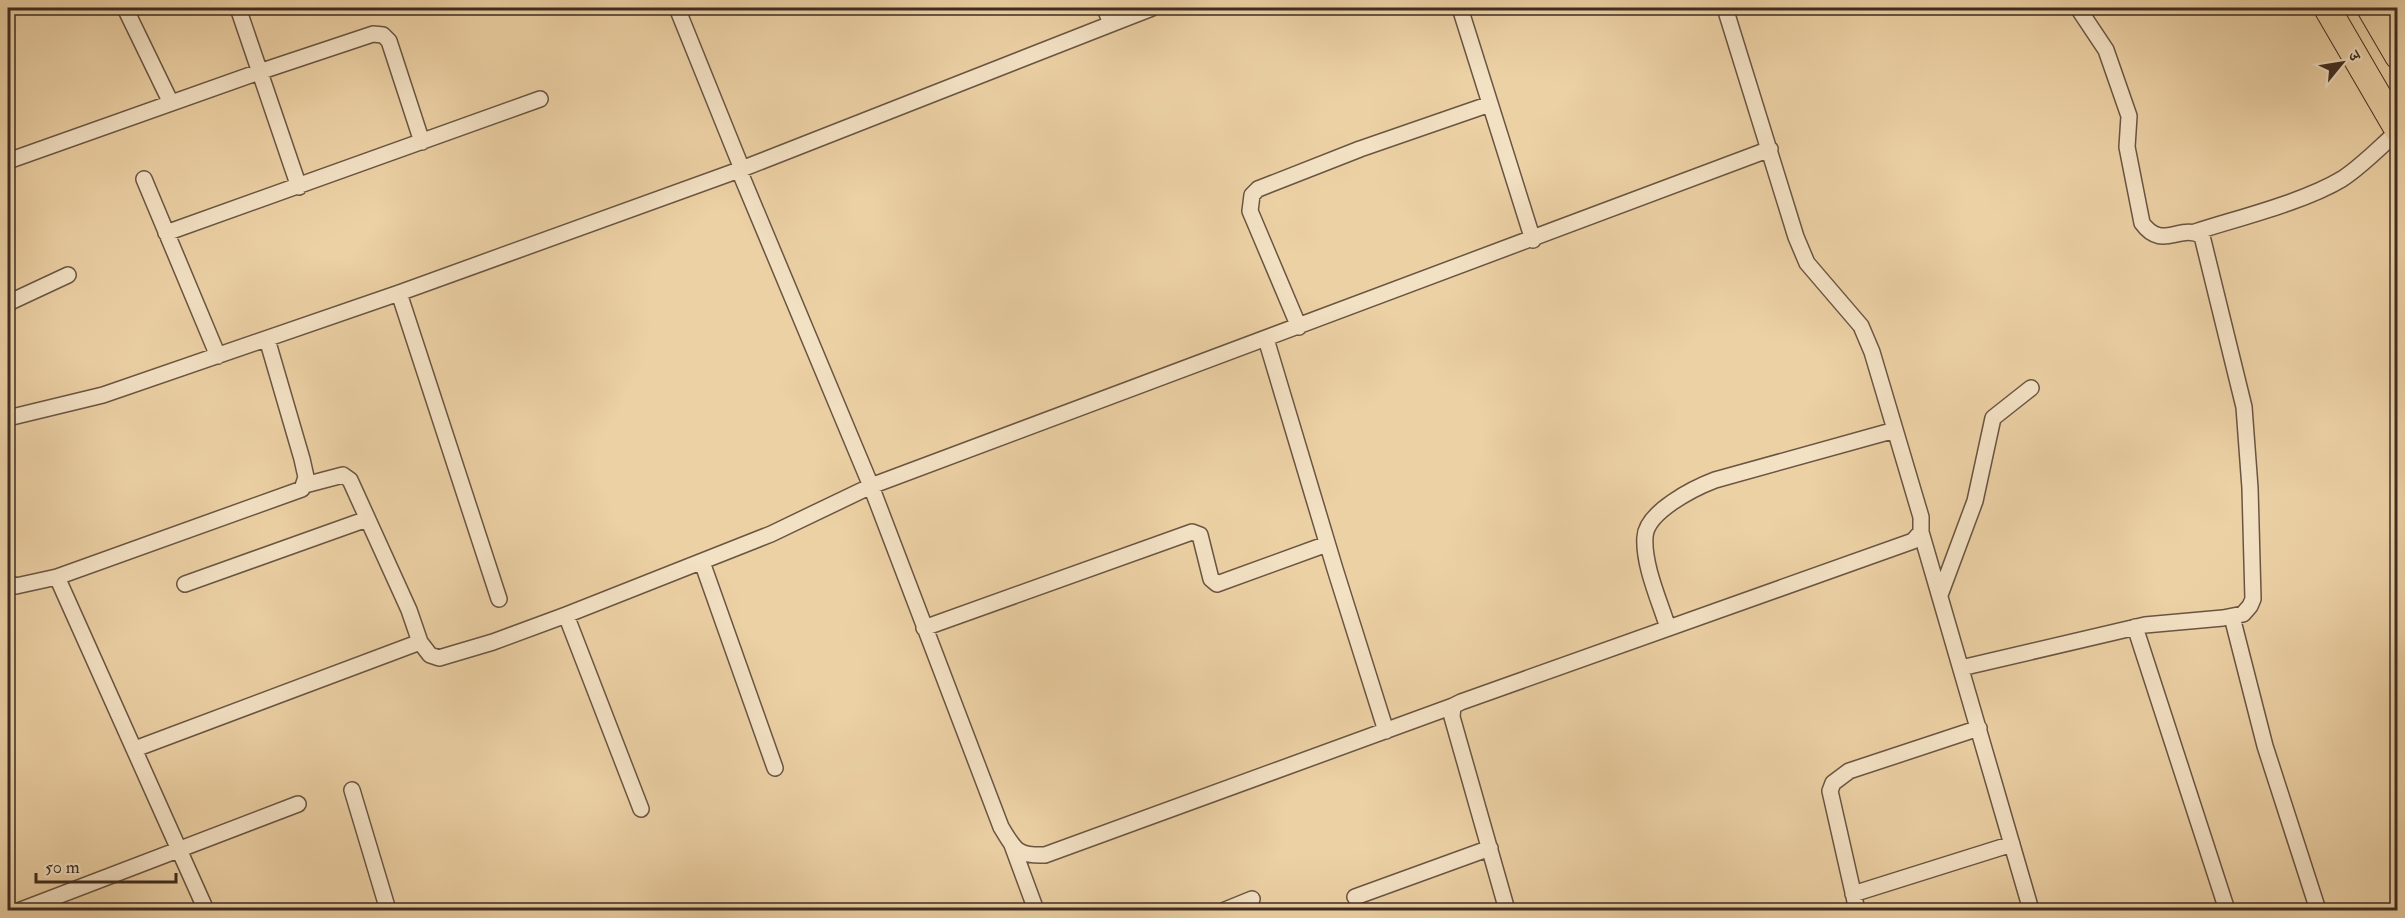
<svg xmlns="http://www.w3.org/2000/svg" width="2405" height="918" viewBox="0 0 2405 918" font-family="'IM FELL Double Pica','Noto Serif Devanagari',serif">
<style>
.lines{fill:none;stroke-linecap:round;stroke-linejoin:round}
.minor-casing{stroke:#6a5542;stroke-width:18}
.trunk-casing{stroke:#3e2c21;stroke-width:28}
.minor{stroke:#f3e1c4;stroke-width:15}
.trunk{stroke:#ecd1a5;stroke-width:26}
</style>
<rect width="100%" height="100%" fill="#ecd1a5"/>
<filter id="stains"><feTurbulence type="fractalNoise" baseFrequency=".00333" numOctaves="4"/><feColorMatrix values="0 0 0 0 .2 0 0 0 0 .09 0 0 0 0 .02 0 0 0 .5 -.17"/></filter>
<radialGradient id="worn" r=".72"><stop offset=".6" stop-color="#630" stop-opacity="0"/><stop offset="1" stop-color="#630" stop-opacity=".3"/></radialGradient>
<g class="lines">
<g class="minor-casing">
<path id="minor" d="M125 8 171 103
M238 8 299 187
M677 8 742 169
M1105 8 1111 24 1152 8
M1460 8 1533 240
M8 161 259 72 373 34 383 35 389 41 422 142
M739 170 871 486 1001 827C1015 850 1017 856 1045 855L1453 706
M144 179 218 356
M2195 232C2238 218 2304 202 2342 179 2362 166 2380 147 2398 131
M166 233 540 99
M399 293 499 599
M8 303 68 275
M1299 327 1250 211 1252 195 1258 189 1360 149 1490 104
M1266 339 1335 569 1386 731
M8 418 103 395 399 293 739 170 1111 24
M305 485 343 475 350 480 409 610 420 642 430 655 439 658 493 642 566 615 771 534 871 486 1770 149
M1921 532 2031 910
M702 562 775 768
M57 577 206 910
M8 583 16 586 57 577 302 489 306 477 302 459 267 339
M185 584 367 519
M1940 595 1975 501 1993 418 2031 388
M566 615 641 809
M2232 617 2265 746 2318 910
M2135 627 2227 910
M924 628 1192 532 1200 535 1211 579 1217 584 1327 544
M1668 628C1660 602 1643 565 1645 537 1646 512 1694 488 1715 480L1895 430
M1961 668 2145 625 2223 618 2243 614 2250 606 2253 599 2250 488 2244 407 2202 236C2180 223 2162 251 2142 223L2127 147 2129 116 2106 50 2078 8
M135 749 420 642
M352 790 388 910
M1012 845 1036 910
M1853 894 2012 844
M1355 897 1490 848
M21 910 298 804
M1225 910 1252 899
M1507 910 1452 717 1453 706 1461 702 1913 541 1921 532V517L1872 352 1861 326 1807 263 1796 237 1725 8
M1857 910 1830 791 1833 783 1849 771 1979 728"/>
</g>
<g class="trunk-casing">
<path id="trunk" d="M2327 8 2398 130
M2370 8 2398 56"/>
</g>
<use href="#minor" class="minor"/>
<use href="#trunk" class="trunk"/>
</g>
<rect width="2405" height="918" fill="none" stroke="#ecd1a5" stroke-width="30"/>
<rect x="9" y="9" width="2387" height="900" fill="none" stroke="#3e2c21" stroke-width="3"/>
<rect x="15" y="15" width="2375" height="888" fill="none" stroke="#3e2c21" stroke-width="1.5"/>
<g transform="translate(2342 63) rotate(60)" stroke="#f3e1c4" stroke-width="4.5" paint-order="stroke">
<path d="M0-4.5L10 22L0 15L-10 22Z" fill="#3e2c21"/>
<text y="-9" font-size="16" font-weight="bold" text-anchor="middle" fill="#3e2c21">उ</text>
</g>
<path d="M36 873v9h140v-9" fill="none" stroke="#3e2c21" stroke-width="3"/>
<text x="45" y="873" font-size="18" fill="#3e2c21" stroke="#f3e1c4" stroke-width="4.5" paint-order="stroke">50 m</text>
<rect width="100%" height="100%" filter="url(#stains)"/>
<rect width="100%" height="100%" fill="url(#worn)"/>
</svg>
